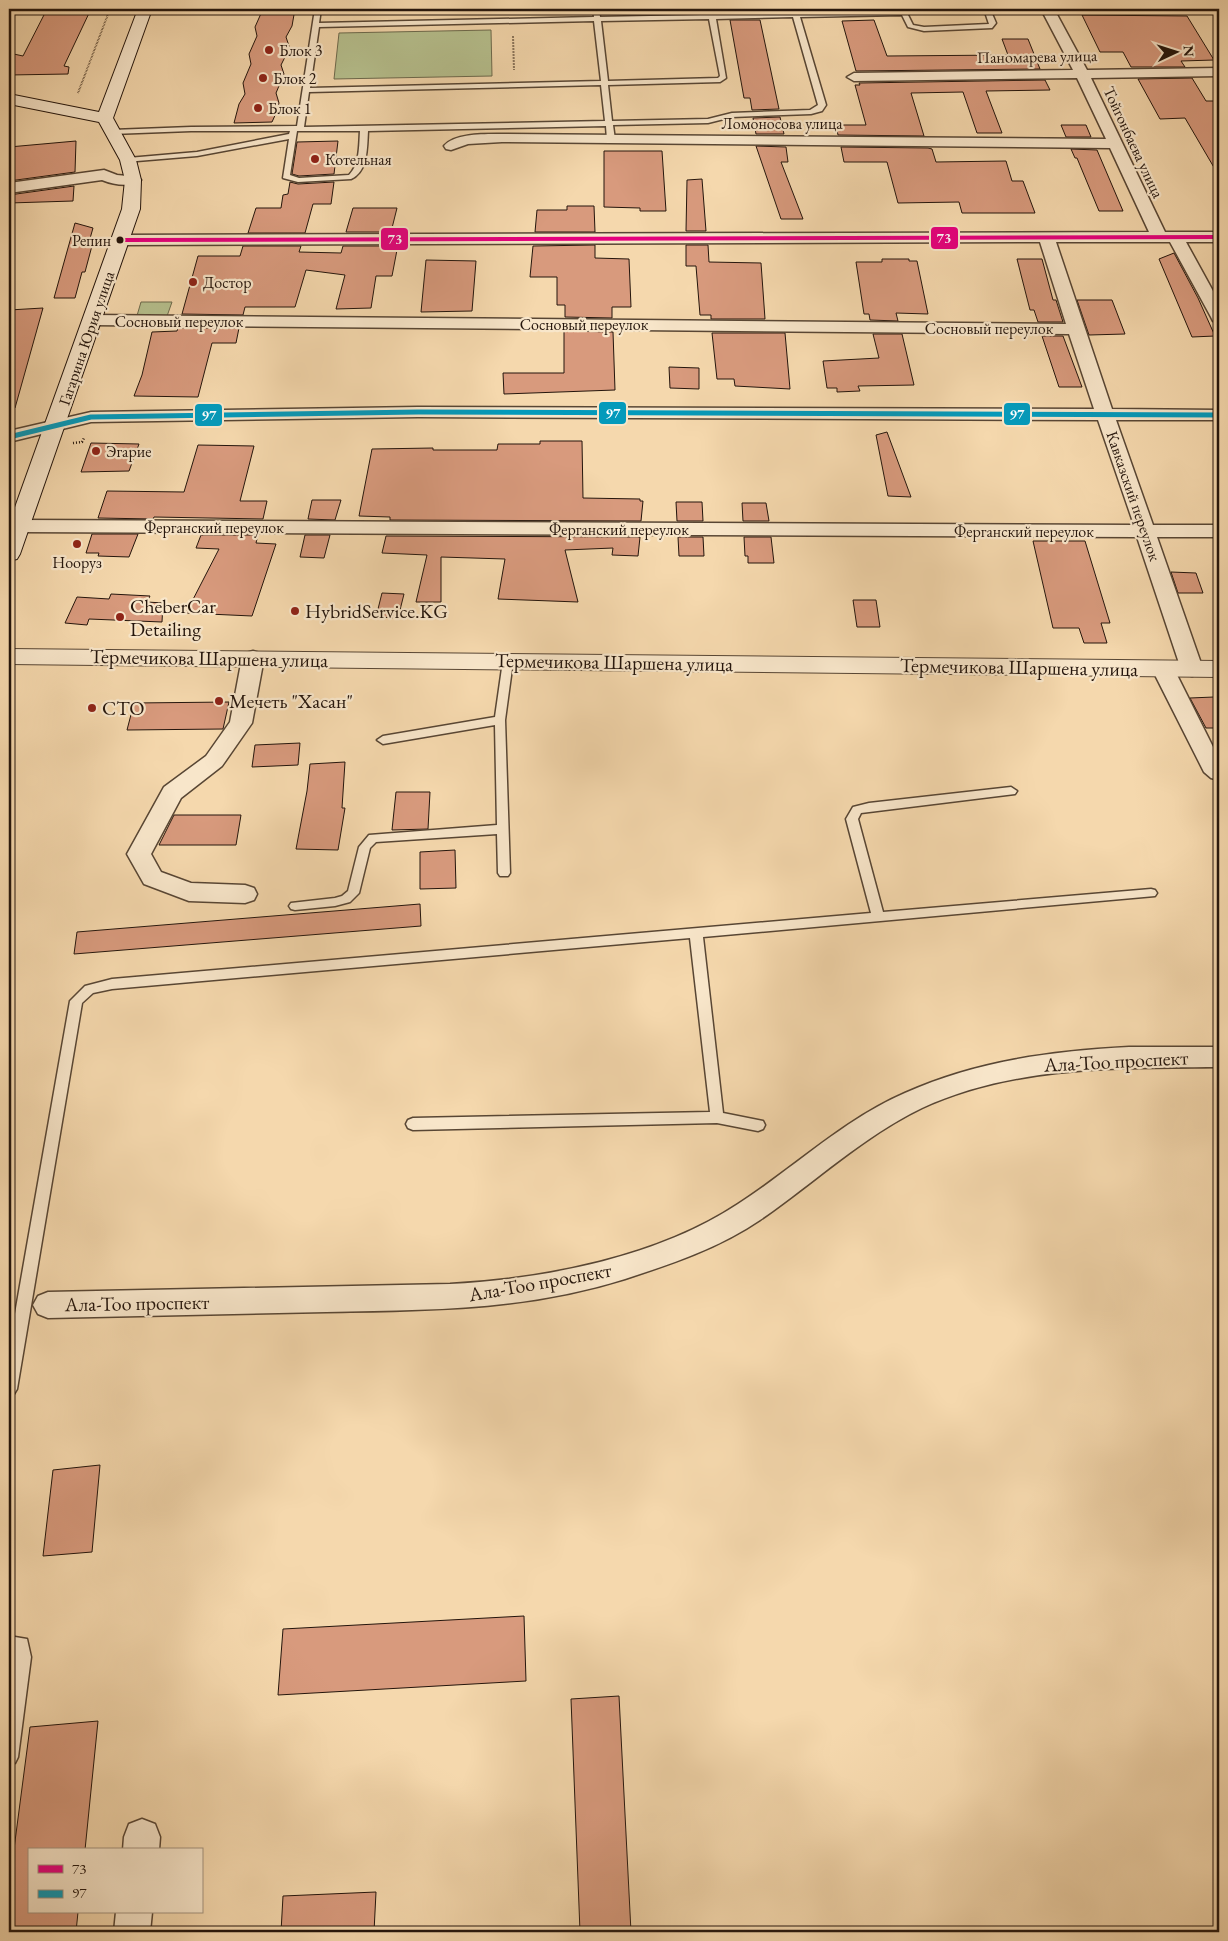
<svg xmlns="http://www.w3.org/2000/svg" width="1228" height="1941" viewBox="0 0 1228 1941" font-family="'EB Garamond',serif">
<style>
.green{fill:#b6c08e;stroke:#6d6a4d}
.building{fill:#d89a7d;stroke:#24150c}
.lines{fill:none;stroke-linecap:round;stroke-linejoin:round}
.service-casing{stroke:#584634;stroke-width:3}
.minor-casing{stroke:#584634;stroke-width:3}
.tertiary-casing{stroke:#584634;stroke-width:2}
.secondary-casing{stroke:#24150c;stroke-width:2}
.path-far1{stroke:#24150c;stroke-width:2;stroke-dasharray:0.5 1;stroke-linecap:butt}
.path{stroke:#24150c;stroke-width:2.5;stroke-dasharray:1 2;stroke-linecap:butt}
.service{fill:#f8e6ca;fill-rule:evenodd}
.minor{fill:#f8e6ca;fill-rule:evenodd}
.tertiary{fill:#f8e6ca;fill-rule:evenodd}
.secondary{fill:#f8e6ca;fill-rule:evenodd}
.bus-1-casing{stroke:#f8e6ca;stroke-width:6}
.bus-2-casing{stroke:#f8e6ca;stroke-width:8}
.bus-1{stroke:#e5007d;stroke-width:4}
.bus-2{stroke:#049abb;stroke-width:5}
.poi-dot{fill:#8f2418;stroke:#f8e6ca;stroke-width:2}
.bus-dot{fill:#24150c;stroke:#f8e6ca;stroke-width:2}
.labels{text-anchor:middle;stroke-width:4.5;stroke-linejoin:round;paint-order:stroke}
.far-poi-label{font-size:16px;fill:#24150c;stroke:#f8e6ca;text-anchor:start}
.far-street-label{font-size:16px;fill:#24150c;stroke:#f8e6ca}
.far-bus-label{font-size:16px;fill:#24150c;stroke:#f8e6ca;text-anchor:end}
.poi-label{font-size:20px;fill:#24150c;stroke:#f8e6ca;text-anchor:start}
.street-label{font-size:20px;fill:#24150c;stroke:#f8e6ca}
.line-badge{stroke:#f8e6ca;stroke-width:2}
.badge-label{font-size:14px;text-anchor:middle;font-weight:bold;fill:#fff}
</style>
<rect width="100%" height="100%" fill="#f5d8ad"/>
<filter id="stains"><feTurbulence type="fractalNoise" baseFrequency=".004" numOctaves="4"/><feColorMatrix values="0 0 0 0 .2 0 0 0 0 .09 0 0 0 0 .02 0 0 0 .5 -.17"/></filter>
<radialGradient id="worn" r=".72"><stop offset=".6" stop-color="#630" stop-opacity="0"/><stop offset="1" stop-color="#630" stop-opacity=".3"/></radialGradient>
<path class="green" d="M491 30 492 76 334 79 339 33Z
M141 302H172L166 319H136Z"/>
<path class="building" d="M47 9H91L64 66 69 67 68 74 9 75V53L23 56Z
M263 9H295L292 26 286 37 289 46 287 53 281 65 284 74 276 93 279 103 277 111 272 122 234 123 239 104 245 94 243 83 251 64 249 54 257 36 255 27Z
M1082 15 1187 16 1214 60 1181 61 1185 67H1131L1123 52H1100Z
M730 20H760L779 109 752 110 750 98H744Z
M874 20 887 56 1008 55 1002 39H1028L1040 69 856 71 842 21Z
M1192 78 1206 101H1219V176L1185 118 1160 119 1138 79Z
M1045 80 1050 90 986 91 1002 133H977L963 92 911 93 924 136 838 135 836 125H866L855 85H860L859 83Z
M780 117 784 134H756L753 118Z
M1061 125H1086L1091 137H1066Z
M76 141 75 172 9 181V147Z
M338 141 334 174 299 176 292 174 297 142Z
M756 146 786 147 788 162H781L803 219H781Z
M841 147 928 148 932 149 936 162 1006 161 1012 181H1023L1035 213H962L959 202 898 203 887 162H844Z
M1071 149 1097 150 1123 211H1099L1077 158H1075Z
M604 151H662L666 211H640V208L604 207Z
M702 179 706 231H686L687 180Z
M290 182 298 184 334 182 331 204H313L305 233H248L256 208H281L283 195 288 194Z
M74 186 73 201 9 203V195Z
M567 206H594L595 232H535L537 210H567Z
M353 208H397L391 232H346Z
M75 223 93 228 89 242H93L85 272H82L75 298H54Z
M595 245V258L629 259 631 307H612V318L565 317V305H557V277H530L533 246Z
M686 245H708L709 262 761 263 765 319H711V315H700L696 266H686Z
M243 246H301L299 252 341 253 343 246H388L387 250H397L392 276H376L371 308 336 309 345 275 306 270 295 307H245L243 315 182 314 198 256H240Z
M1174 253 1198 298 1215 336 1192 337 1159 259Z
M882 259H909V261H917L928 314 896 313 898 321 870 320 869 314H864L856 262H882Z
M1017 259H1042L1053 300H1056L1063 322H1038L1034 310H1030Z
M426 260 476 261 472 311 421 312Z
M1077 300H1112L1125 334 1089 335Z
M43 308 15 408 9 407V310Z
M178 328H239L236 343H212L198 397 134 396 142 375 152 332 177 331Z
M564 331 613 332 615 390 504 394 503 373H564Z
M712 333H785L790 389 735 386 734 379H717Z
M873 334H902L914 385 858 386 860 391 837 392V388H827L823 361 879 358Z
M1042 336H1063L1082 387H1059Z
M669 367 699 368V389L670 388Z
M887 432 911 497 888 496 876 435Z
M540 441H582L583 498 640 499V501H643L641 521 390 520V517L359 516 372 449 433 448V450H497L498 444H540Z
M91 443 139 444 129 471 81 472Z
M198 445 254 446 240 501H267L263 519 154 517 153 519 98 518 107 491 184 492Z
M312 500H341L335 520 308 519Z
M676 502H702L703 521H677Z
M742 503H766L769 521H743Z
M92 534H138L129 557 98 556 99 553H86Z
M201 535H258L256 543 276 544 252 616 186 613 219 549 196 548Z
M305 535H330L324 558 300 557Z
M386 536 640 537 638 556 612 555 613 548 565 550 578 602 498 599 505 559 441 557V602H416L427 555 382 553Z
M678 537H703L704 556H679Z
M744 537H771L774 563H748V556H745Z
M1033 541H1085L1110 623H1101L1107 643H1084L1079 628H1053Z
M1171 572 1196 573 1203 593H1178Z
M382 593 404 594 398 618 376 617Z
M111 594 150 596 147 602 163 603 162 622 89 619 87 625 65 623 77 597 109 599Z
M853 600H876L880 627H857Z
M1214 697 1219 709V728H1206L1190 698Z
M229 702 223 729 127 730 134 703Z
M300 743 298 765 252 767 255 745Z
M345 762 342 808H345L338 850 296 849 307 791 310 764Z
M396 792H430L428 829 392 830Z
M174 815H241L236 845H159Z
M455 850 456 888 420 889V852Z
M420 904 421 926 74 954 77 932Z
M100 1465 92 1552 43 1556 53 1470Z
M524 1616 526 1681 278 1695 283 1629Z
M619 1696 631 1932H580L571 1699Z
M98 1721 85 1850H29V1912H78L76 1932H9V1887L30 1727Z
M376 1892 374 1932H281L283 1896Z"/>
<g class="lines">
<g class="service-casing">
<path id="service" d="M315 9H321L319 23 594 17 593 9H599L600 17 900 11 899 9H905L913 25 924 27 989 24 984 9H990L996 23 992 28 924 31 908 27 902 15 800 17 826 105 822 111 811 114 732 117 708 123 613 125 615 140 611 142 607 140 606 126 368 131C367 147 368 172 351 179L298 182 283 178 289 139 197 156 125 162V158H128L197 152 289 134 290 131H191L112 134 108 132 112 130 191 127 297 126ZM793 17 818 105 810 110 732 113 708 119 612 121 608 85 720 82 726 78 716 19ZM709 19 720 76 718 78 608 81 601 21ZM594 21 601 81 310 88 319 27ZM601 85 605 121 304 127 309 92ZM297 131H360C359 146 360 164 349 175L299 178 290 175Z
M508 658 513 661 505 720 510 873 508 876H500L498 873 497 834 376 842 370 848 359 893 350 902 335 906 295 910 291 909 289 906 291 903 335 898 342 896 348 891 359 847 369 835 497 825 495 725 383 744 377 740 383 736 495 717 503 661Z
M1011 787 1017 791 1015 794 861 813 858 819 883 912 1151 889 1155 890 1157 893 1155 896 703 937 723 1113 763 1121 765 1125 763 1129 758 1131 717 1123 413 1130 408 1128 406 1124 408 1120 413 1118 710 1112 690 938 112 989 93 993 82 1003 17 1389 14 1394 9 1396V1348L70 1001 85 986 112 979 871 913 846 819 853 807 869 803Z
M9 1636 27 1639 31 1657 18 1757 15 1763 9 1766V1698L15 1657 14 1653 9 1652Z"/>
</g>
<g class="minor-casing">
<path id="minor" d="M1041 9H1054L1087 70 1219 68V76L1091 78 1165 232H1219V242H1186L1219 302V322L1213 321 1211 317 1170 242H1056L1112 409 1219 410V420H1116L1153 525H1219V537H1157L1203 669 1200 674 1192 676 1184 674 1181 669 1137 537 19 532 12 530 9 526 12 522 19 520 1134 525 1098 420 418 417 91 422 9 442V431L91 412 418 407 1094 409 1069 334 92 325 86 324 84 320 86 316 92 315 1066 324 1040 242 120 245 114 243 112 240 114 237 120 235 1149 232 1110 148 502 142 468 144 451 150 446 149 444 146C454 133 486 134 502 134L1106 139 1077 78 854 81 847 77 854 73 1073 70Z
M104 170 117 175 138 177 141 180 138 183C126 186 114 185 102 180L9 193V183Z
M253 651 260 653 264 658 252 723 222 766 181 798 151 854 161 872 191 883 245 885 254 888 257 894 254 900 245 903 189 901 144 884 127 854 164 787 206 756 230 722 242 658 246 653Z
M1163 662 1171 664 1174 669 1219 759V780L1211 778 1204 772 1152 669 1155 664Z
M1129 1047H1219V1067C1120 1068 1015 1065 922 1108 862 1137 814 1183 760 1220 719 1248 671 1264 625 1279 523 1311 430 1310 326 1312 233 1314 141 1316 48 1318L38 1314 33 1305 38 1296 48 1292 450 1284C545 1279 658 1257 738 1204 794 1168 843 1120 905 1093 976 1061 1052 1051 1129 1047Z
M142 1819 155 1824 160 1837 159 1850H123L124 1837 129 1824Z
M116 1912H152L150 1932H114Z"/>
</g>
<g class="tertiary-casing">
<path id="tertiary" d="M9 649 1219 661V677L9 664Z"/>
</g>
<g class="secondary-casing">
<path id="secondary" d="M138 9H152L113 118 136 160 141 180 140 209 20 554 17 559 9 561V524L122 209 125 180 120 160 99 122 9 104V94L99 112Z"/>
</g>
<path class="path-far1" d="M513 36 514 70
M78 93 110 9"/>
<path class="path" d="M73 443 82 442 84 438"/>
<use href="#service" class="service"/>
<use href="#minor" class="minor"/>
<use href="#tertiary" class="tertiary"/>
<use href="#secondary" class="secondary"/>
<g class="bus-1-casing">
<path id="bus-1" d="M120 240 1219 237"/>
</g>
<g class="bus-2-casing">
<path id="bus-2" d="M9 437 91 417 418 412 1219 415"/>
</g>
<use href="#bus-1" class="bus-1"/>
<use href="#bus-2" class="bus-2"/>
</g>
<g class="poi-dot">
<circle cx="269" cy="50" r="5"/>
<circle cx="263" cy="78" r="5"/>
<circle cx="258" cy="108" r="5"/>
<circle cx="315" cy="159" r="5"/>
<circle cx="193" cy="282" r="5"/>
<circle cx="96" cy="451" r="5"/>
<circle cx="77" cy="544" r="5"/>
<circle cx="295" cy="611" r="5"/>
<circle cx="120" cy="617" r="5"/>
<circle cx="219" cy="701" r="5"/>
<circle cx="92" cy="708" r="5"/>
</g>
<circle class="bus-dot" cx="120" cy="240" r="4.5"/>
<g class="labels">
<g class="far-poi-label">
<text x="279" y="56">Блок 3</text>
<text x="273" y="84">Блок 2</text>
<text x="268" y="114">Блок 1</text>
<text x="325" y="165">Котельная</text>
<text x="203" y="288">Достор</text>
<text x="106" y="457">Эгарие</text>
<text x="77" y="568" text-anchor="middle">Нооруз</text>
</g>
<g class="far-street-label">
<text transform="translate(1037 56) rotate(-1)" y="6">Паномарева улица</text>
<text x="782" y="129">Ломоносова улица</text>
<text transform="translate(1134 142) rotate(65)" y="6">Тойгонбаева улица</text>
<text x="179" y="327">Сосновый переулок</text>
<text x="584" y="330">Сосновый переулок</text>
<text x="989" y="334">Сосновый переулок</text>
<text transform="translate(86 338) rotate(-71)" y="6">Гагарина Юрия улица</text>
<text transform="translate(1134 496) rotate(71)" y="6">Кавказский переулок</text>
<text x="214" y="533">Ферганский переулок</text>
<text x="619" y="535">Ферганский переулок</text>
<text x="1024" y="537">Ферганский переулок</text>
</g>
<g class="far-bus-label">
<text x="111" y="246">Репин</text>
</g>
<g class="poi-label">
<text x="130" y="613">CheberCar<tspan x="130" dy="23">Detailing</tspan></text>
<text x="305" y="618">HybridService.KG</text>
<text x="229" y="708">Мечеть "Хасан"</text>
<text x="102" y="715">СТО</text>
</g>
<g class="street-label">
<text transform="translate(209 658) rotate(1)" y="7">Термечикова Шаршена улица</text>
<text transform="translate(614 662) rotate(1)" y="7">Термечикова Шаршена улица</text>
<text transform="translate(1019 667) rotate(1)" y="7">Термечикова Шаршена улица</text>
<text transform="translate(1116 1061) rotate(-3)" y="7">Ала-Тоо проспект</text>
<text transform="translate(540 1282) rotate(-10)" y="7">Ала-Тоо проспект</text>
<text transform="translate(137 1303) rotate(-1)" y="7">Ала-Тоо проспект</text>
</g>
</g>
<g class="line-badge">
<rect x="930" y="226" width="29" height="24" rx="5" fill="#e5007d"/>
<rect x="380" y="227" width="29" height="24" rx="5" fill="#e5007d"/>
<rect x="598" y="401" width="29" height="24" rx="5" fill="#049abb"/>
<rect x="1003" y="402" width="28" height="24" rx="5" fill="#049abb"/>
<rect x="194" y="403" width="29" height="24" rx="5" fill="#049abb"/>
</g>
<g class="badge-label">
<text x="944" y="243">73</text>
<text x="395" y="244">73</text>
<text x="613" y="418">97</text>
<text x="1017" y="419">97</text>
<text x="209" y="420">97</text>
</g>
<rect width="1228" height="1941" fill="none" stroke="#f5d8ad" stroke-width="30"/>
<rect x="10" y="10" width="1208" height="1921" fill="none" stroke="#24150c" stroke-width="2.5"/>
<rect x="15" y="15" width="1198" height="1911" fill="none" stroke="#24150c"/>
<rect x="28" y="1848" width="175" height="65" fill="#f8e6ca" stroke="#a3927e"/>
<rect x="38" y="1865" width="25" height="8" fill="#e5007d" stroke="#a3927e"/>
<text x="72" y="1874" font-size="15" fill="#24150c">73</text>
<rect x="38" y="1890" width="25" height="8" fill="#049abb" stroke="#a3927e"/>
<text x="72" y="1898" font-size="15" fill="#24150c">97</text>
<g transform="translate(1176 52) rotate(86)" stroke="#f8e6ca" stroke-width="4" paint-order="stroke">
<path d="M0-4L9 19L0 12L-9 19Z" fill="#24150c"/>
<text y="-8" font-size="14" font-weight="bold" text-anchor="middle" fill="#24150c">N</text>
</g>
<rect width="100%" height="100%" filter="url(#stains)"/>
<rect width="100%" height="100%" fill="url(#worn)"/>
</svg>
